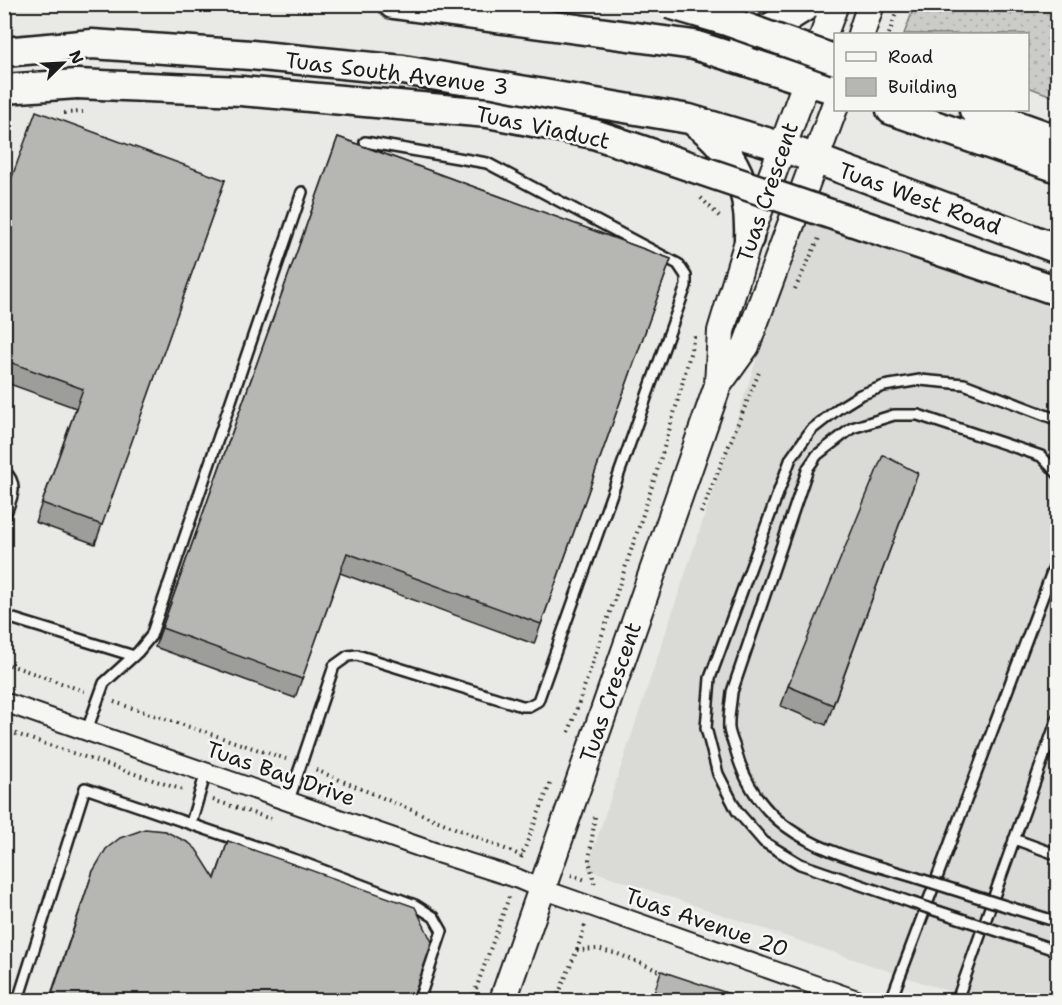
<svg xmlns="http://www.w3.org/2000/svg" width="1062" height="1005" viewBox="0 0 1062 1005" font-family="'Shantell Sans',sans-serif">
<style>
.built{fill:#dadad6}
.grass{fill:url(#grass-dots);stroke:#747472;stroke-width:1.5}
.lines{fill:none;stroke-linecap:round;stroke-linejoin:round}
.lane-casing{stroke:#1c1c1c;stroke-width:14}
.street-casing{stroke:#1c1c1c;stroke-width:22}
.secondary-casing{stroke:#1c1c1c;stroke-width:30}
.primary-casing{stroke:#1c1c1c;stroke-width:33}
.path{stroke:#1c1c1c;stroke-width:4;stroke-dasharray:1.5 4.5;stroke-linecap:butt}
.lane{stroke:#f6f6f2;stroke-width:9}
.street{stroke:#f6f6f2;stroke-width:18}
.secondary{stroke:#f6f6f2;stroke-width:26}
.primary{stroke:#f6f6f2;stroke-width:28}
.lane-bridge-casing{stroke:#1c1c1c;stroke-width:14;stroke-linecap:butt}
.primary-bridge-casing{stroke:#1c1c1c;stroke-width:33;stroke-linecap:butt}
.lane-bridge{stroke:#f6f6f2;stroke-width:9}
.primary-bridge{stroke:#f6f6f2;stroke-width:28}
.wall{fill:#9d9d9a;stroke:#1c1c1c;stroke-width:1.5}
.building{fill:#b6b6b3;stroke:#1c1c1c;stroke-width:1.5}
.labels{text-anchor:middle;stroke-width:5;stroke-linejoin:round;paint-order:stroke}
.street-label{font-size:22px;fill:#1c1c1c;stroke:#f6f6f2}
</style>
<defs>
<pattern id="grass-dots" width="8" height="8" patternUnits="userSpaceOnUse" patternTransform="scale(1.5)"><rect width="8" height="8" fill="#cbcbc7"/><path d="M2 2h.1M6 6h.1" fill="none" stroke="#aeaeaa" stroke-width="1.8" stroke-linecap="round"/></pattern>
</defs>
<rect width="100%" height="100%" fill="#e9e9e5"/>
<filter id="ink" filterUnits="userSpaceOnUse"><feTurbulence type="fractalNoise" baseFrequency=".0167" numOctaves="2"/><feDisplacementMap in="SourceGraphic" scale="12" xChannelSelector="R" yChannelSelector="G"/><feConvolveMatrix kernelMatrix="1 2 1 2 8 2 1 2 1" color-interpolation-filters="sRGB"/></filter>
<g filter="url(#ink)">
<path class="built" d="M803 220 1057 307V1000H974L587 869Z"/>
<path class="grass" d="M915 5H1057V98L1028 87V34H904Z"/>
<g class="lines">
<g class="lane-casing">
<path id="lane" d="M4 471C21 485 10 501 4 518
M4 616 134 656
M87 730 104 683 138 652 151 636 302 192
M289 800 334 666 348 656 357 655 522 706H529L538 701 686 286V276L678 264 487 163 365 142
M191 823 206 772
M1014 839 1058 855
M917 878C839 854 760 841 736 751 734 744 730 736 729 729 728 717 731 704 732 692L808 468 817 455 852 428 894 415H918L1041 456 1058 474
M910 902 800 864 764 842 737 811 718 774 706 728 710 678 791 458 811 430 839 408 860 395 884 386 920 380 964 384 1058 420
M1012 908 1058 922
M1007 934 1058 951
M18 1000 85 788 296 860 415 905 434 917 442 931 419 1000
M891 1000 1058 556
M957 1000 1058 717"/>
</g>
<g class="street-casing">
<path id="street" d="M4 702 431 851 516 878 542 889 857 1000"/>
</g>
<g class="secondary-casing">
<path id="secondary" d="M861 34 871 4
M718 385 721 331 749 238 835 4
M503 1000 718 385 746 346 836 103"/>
</g>
<g class="primary-casing">
<path id="primary" d="M393 4 694 45 836 90
M743 37 772 27 809 4
M4 52 92 44 251 55 403 70 689 119 783 147 1058 249
M4 89 77 84
M891 110 1058 168
M974 110 1058 140
M696 123C735 150 751 192 749 238"/>
</g>
<path class="path" d="M889 34 899 4
M64 113 83 112
M701 198 721 218
M795 289 820 236
M701 513 760 370
M4 663 84 691
M114 702 286 759
M4 730 186 791
M569 732C613 600 663 469 695 333
M316 770 522 856
M213 800 271 819
M595 817 589 860 595 886
M521 858 550 784
M571 875 586 880
M577 950 585 925
M472 1000 509 897
M556 1000 577 950 597 949 618 954 664 973"/>
<use href="#lane" class="lane"/>
<use href="#street" class="street"/>
<use href="#secondary" class="secondary"/>
<use href="#primary" class="primary"/>
<g class="lane-bridge-casing">
<path id="lane-bridge" d="M917 878 1012 908
M910 902 1007 934"/>
</g>
<g class="primary-bridge-casing">
<path id="primary-bridge" d="M669 4 727 21 836 60
M77 84 241 91 488 113 594 134 1058 291"/>
</g>
<use href="#lane-bridge" class="lane-bridge"/>
<use href="#primary-bridge" class="primary-bridge"/>
</g>
<path class="wall" d="M338 137 671 259 534 644 340 573 295 698 155 647Z
M225 180 95 544 35 522 76 408 4 382V199Z
M918 473 826 725 781 706 788 686Z
M228 841 412 1000H49L93 871 215 878Z"/>
<path class="building" d="M36 111 225 180 102 525 42 503 83 389 4 360V199Z
M338 137 671 259 541 624 347 553 302 679 162 628Z
M883 455 918 473 833 705 788 686Z
M145 829 165 831 189 843 196 849 215 879 228 841 415 907 432 942 412 1000H50L93 871 106 849 120 838Z
M661 971 748 1000H652Z"/>
</g>
<g class="labels">
<g class="street-label">
<text transform="translate(397 73) rotate(7)" y="8">Tuas South Avenue 3</text>
<text transform="translate(543 127) rotate(12)" y="8">Tuas Viaduct</text>
<text transform="translate(767 192) rotate(-71)" y="8">Tuas Crescent</text>
<text transform="translate(920 198) rotate(20)" y="8">Tuas West Road</text>
<text transform="translate(610 692) rotate(-71)" y="8">Tuas Crescent</text>
<text transform="translate(281 773) rotate(19)" y="8">Tuas Bay Drive</text>
<text transform="translate(707 922) rotate(19)" y="8">Tuas Avenue 20</text>
</g>
</g>
<rect width="1062" height="1005" fill="none" stroke="#f6f6f2" stroke-width="24"/>
<rect x="12" y="12" width="1038" height="981" fill="none" stroke="#1c1c1c" stroke-width="2" filter="url(#ink)"/>
<rect x="834" y="33" width="195" height="78" fill="#f6f6f2" stroke="#9f9f9c" stroke-width="1.5"/>
<rect x="846" y="52" width="30" height="9" fill="#f6f6f2" stroke="#9f9f9c" stroke-width="1.5"/>
<text x="888" y="63" font-size="18" fill="#1c1c1c">Road</text>
<rect x="846" y="78" width="30" height="18" fill="#b6b6b3" stroke="#9f9f9c" stroke-width="1.5"/>
<text x="888" y="93" font-size="18" fill="#1c1c1c">Building</text>
<g transform="translate(63 63) rotate(66)" stroke="#f6f6f2" stroke-width="4.5" paint-order="stroke">
<path d="M0-4.5L10 22L0 15L-10 22Z" fill="#1c1c1c"/>
<text y="-9" font-size="16" font-weight="bold" text-anchor="middle" fill="#1c1c1c">N</text>
</g>
</svg>
